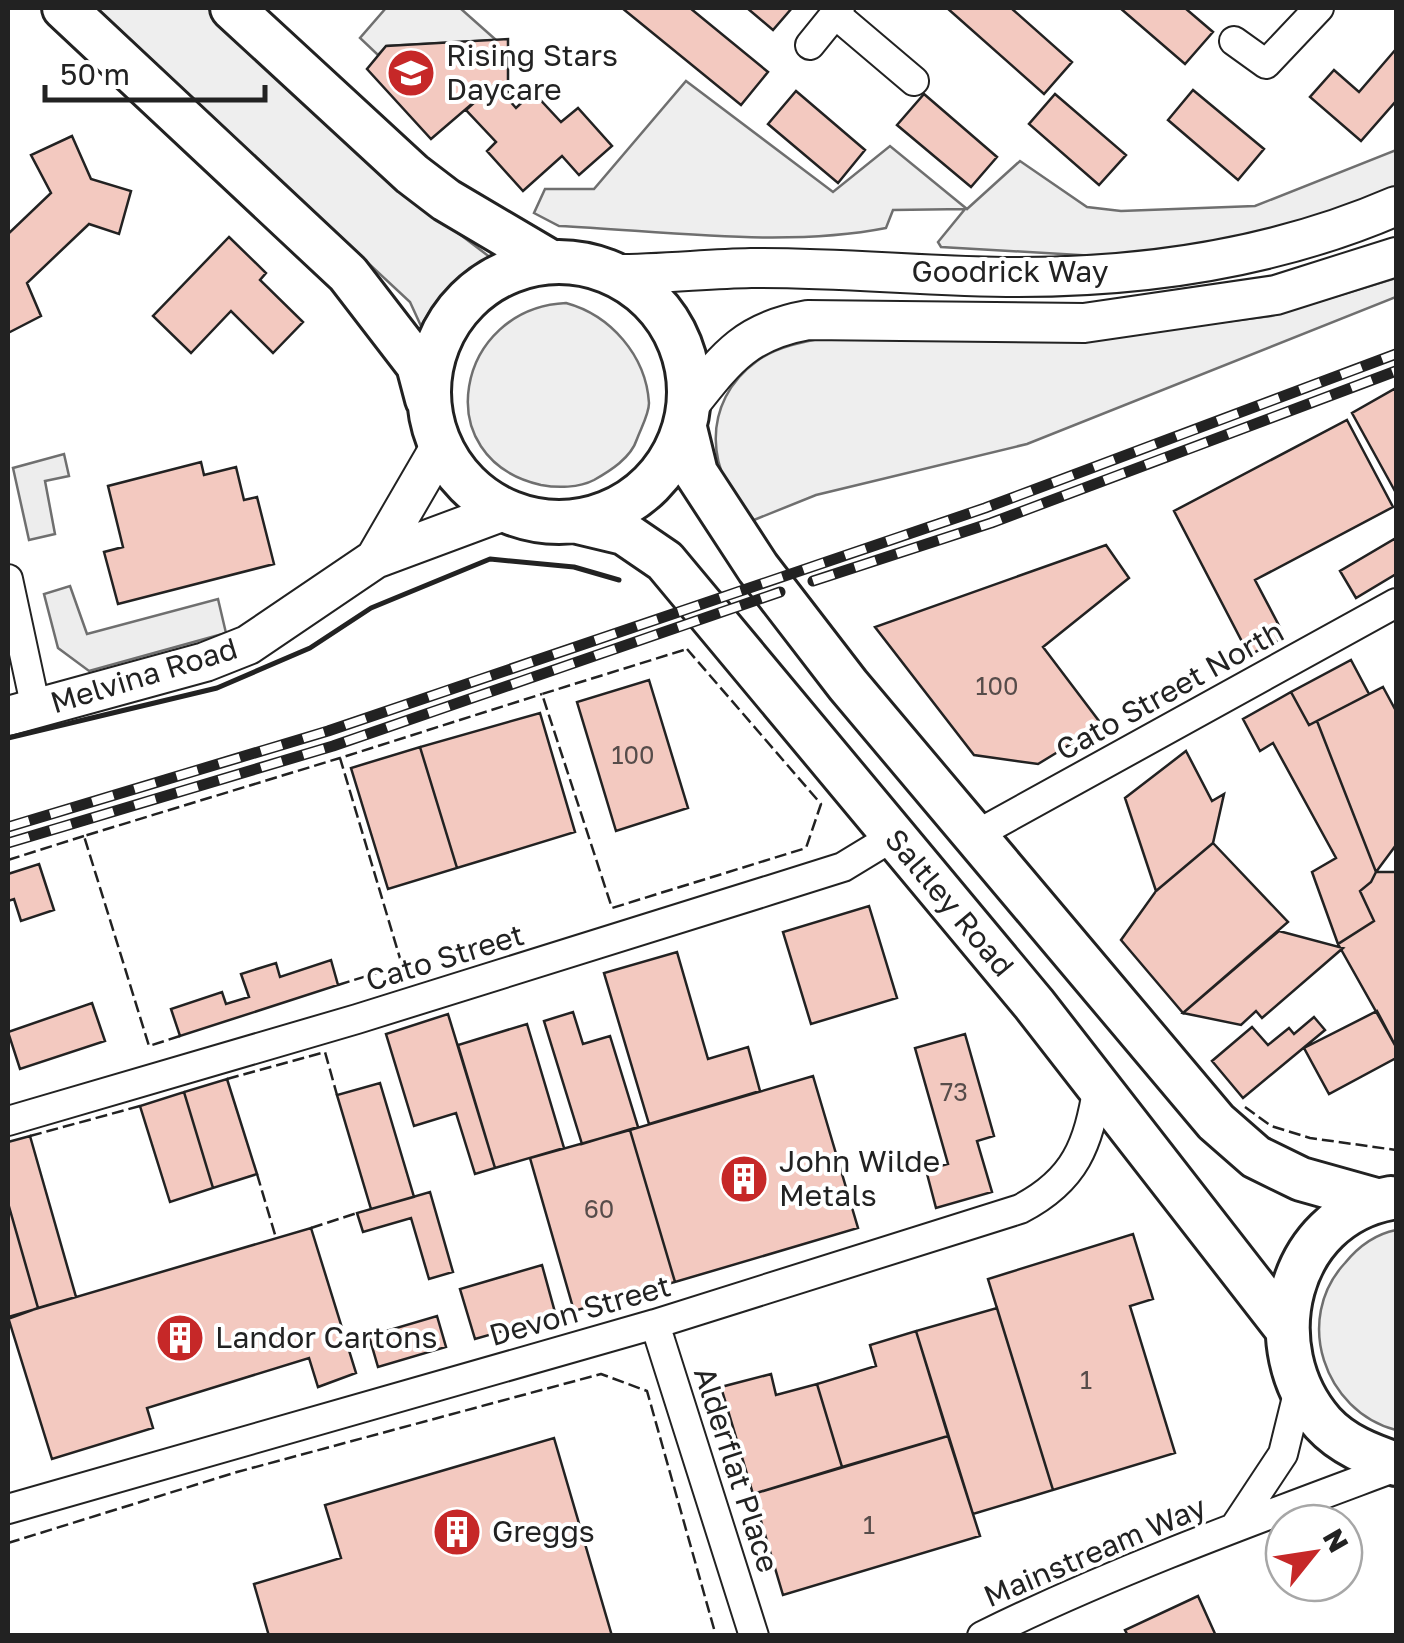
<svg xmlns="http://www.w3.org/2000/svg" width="1404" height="1643" viewBox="0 0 1404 1643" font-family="'Golos Text',sans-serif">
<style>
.green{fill:#eee;stroke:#6f6f6f;stroke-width:2.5}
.parking{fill:#ededed;stroke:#6f6f6f;stroke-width:2.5}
.building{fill:#f3c9c0;stroke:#222;stroke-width:2.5}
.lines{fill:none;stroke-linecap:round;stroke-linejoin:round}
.street-casing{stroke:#222;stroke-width:32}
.secondary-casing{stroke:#222;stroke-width:42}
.primary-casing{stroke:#222;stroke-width:48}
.street{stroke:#fff;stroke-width:28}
.secondary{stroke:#fff;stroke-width:38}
.primary{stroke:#fff;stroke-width:42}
.rail-casing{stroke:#222;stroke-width:11}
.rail{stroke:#fff;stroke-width:8;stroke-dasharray:22;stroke-linecap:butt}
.fence{stroke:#222;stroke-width:2.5;stroke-dasharray:12 5;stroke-linecap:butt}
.wall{stroke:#222;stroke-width:5}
.labels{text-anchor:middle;stroke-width:8;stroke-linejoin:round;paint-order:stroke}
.number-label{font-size:25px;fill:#564c4a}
.poi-label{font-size:30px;fill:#222;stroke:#fff;text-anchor:start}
.street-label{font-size:30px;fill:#222;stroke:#fff}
</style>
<rect width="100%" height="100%" fill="#fff"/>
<path class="green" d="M94 8H208L416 201 491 258C458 274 439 294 421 326L410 302Z
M386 8H460L496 40 387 46 378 55 360 38Z
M686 81 833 192 890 146 967 209 1020 161 1087 207 1121 211 1255 206 1396 150V196L1225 248 1096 256 941 247 938 242 965 209 893 210 886 228C784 248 664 231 559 226L534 213 545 189H594Z
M1396 278V297L1027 444 816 495 754 520C705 476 700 402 757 361 777 346 807 341 830 337H1103L1271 316Z
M566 303C610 315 646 355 649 403 649 414 641 428 637 439 631 458 610 471 594 480 579 488 557 488 541 485 426 459 456 308 566 303Z
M1396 1230V1430C1324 1411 1293 1319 1345 1263 1358 1247 1376 1234 1396 1230Z"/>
<path class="parking" d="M64 454 69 476 45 481 55 534 29 540 13 468Z
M70 586 87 634 218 599 226 633 89 671 58 648 44 594Z"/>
<path class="building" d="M622 8H690L768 72 741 105Z
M747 8H792L773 30Z
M947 8H1011L1072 62 1044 94Z
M1120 8H1185L1213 32 1185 64Z
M508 39V93L495 84 431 139 367 69 386 46Z
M1396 49V101L1361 141 1310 97 1334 70 1359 92Z
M495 84 516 108 533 92 561 122 578 108 612 146 579 175 562 156 523 191 487 151 496 142 466 110Z
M1193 90 1264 149 1238 180 1168 120Z
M796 91 865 150 838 183 768 124Z
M924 94 997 157 971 187 897 125Z
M1055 94 1126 155 1099 185 1029 124Z
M72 136 91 179 131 191 119 234 89 224 27 283 41 316 8 333V234L51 193 31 155Z
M229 237 266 273 260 280 303 322 273 353 231 311 191 353 153 316Z
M1396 388V493L1352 413Z
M1347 420 1393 507 1255 580 1285 637 1249 655 1174 511Z
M201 462 204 475 236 467 244 500 257 497 274 564 118 604 104 552 123 547 108 486Z
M1396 538V574L1356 598 1340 571Z
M1106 545 1129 578 1043 647 1102 725 1038 764 974 755 875 627Z
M1351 660 1369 694 1309 725 1291 692Z
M649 680 688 808 616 831 577 702Z
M1383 687 1396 711V845L1376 872 1317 721Z
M1291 692 1309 725 1317 721 1376 872 1371 882 1360 891 1374 921 1338 944 1312 872 1336 858 1273 743 1260 751 1243 719Z
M540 713 575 832 457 868 420 747Z
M420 747 457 868 388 889 351 768Z
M1186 751 1212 801 1224 794 1213 843 1156 891 1125 798Z
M1213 843 1288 922 1183 1013 1121 940 1156 891Z
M39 864 54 910 21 921 14 899 8 901V874Z
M1376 872H1396V1047L1338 944 1374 921 1360 891 1371 882Z
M869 906 897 998 811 1024 783 932Z
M1279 931 1343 948 1262 1018 1256 1011 1241 1025 1183 1013Z
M677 952 708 1059 748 1047 760 1091 649 1124 604 973Z
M331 960 338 985 180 1036 171 1009 222 992 226 1004 249 997 241 974 276 963 280 977Z
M92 1003 105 1041 20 1069 8 1032Z
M1377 1011 1396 1047V1058L1329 1094 1304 1048Z
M573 1012 583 1044 610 1036 638 1127 582 1144 544 1021Z
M448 1014 495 1168 475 1174 456 1113 414 1126 386 1034Z
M1314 1017 1325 1030 1243 1098 1212 1061 1252 1027 1268 1045 1289 1028 1294 1034Z
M527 1024 564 1148 495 1168 458 1045Z
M965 1034 994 1136 977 1141 992 1192 936 1208 926 1170 948 1164 915 1048Z
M813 1076 858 1228 675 1282 630 1130Z
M227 1079 257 1174 213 1188 184 1092Z
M380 1083 414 1197 371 1209 337 1095Z
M184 1092 213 1188 170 1202 140 1106Z
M630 1130 675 1282 574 1311 530 1158Z
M30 1136 76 1297 38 1308 8 1203V1142Z
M430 1192 453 1272 429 1279 411 1218 363 1232 357 1213Z
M8 1203 38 1308 8 1319Z
M311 1228 356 1373 318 1387 309 1358 147 1408 153 1428 52 1459 8 1317Z
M1133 1234 1153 1299 1130 1306 1175 1453 1053 1490 988 1279Z
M542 1265 556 1316 475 1339 460 1289Z
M997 1308 1053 1490 973 1514 916 1331Z
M437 1316 446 1347 378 1367 369 1336Z
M916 1331 948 1436 842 1467 817 1384 876 1366 870 1345Z
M771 1374 776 1395 817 1384 842 1467 753 1494 721 1387Z
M948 1436 980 1536 783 1595 753 1494Z
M554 1438 612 1636H269L254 1584 341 1558 325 1505Z
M1198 1596 1216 1636H1128L1125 1630Z"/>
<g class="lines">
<g class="street-casing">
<path id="street" d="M835 14 914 81
M1234 41 1266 64 1319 8
M810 45 840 8
M8 579 36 709
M974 836 1396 603
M8 1121 357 1019 770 890 843 867 894 836
M655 1324 754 1636
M8 1509 655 1324 1020 1209C1076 1180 1088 1145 1098 1086
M1234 1528 1283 1454 1299 1389
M982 1636C1116 1570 1257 1519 1396 1467"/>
</g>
<g class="secondary-casing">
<path id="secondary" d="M615 274C661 274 706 269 751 268 840 267 929 277 1018 277 1146 277 1278 257 1396 206
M689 405C727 357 746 331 808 320L1084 323 1276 295 1396 257
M375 559 440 447
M8 716 205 662 248 645 375 559 504 511"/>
</g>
<g class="primary-casing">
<path id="primary" d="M64 8 348 274 418 365 427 399
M232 8 412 174 446 200 551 262
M429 392a130 130 0 1 1 260 0a130 130 0 1 1-260 0Z
M685 428 696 473 758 568 848 685 1216 1122 1256 1157 1301 1179 1376 1200
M578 522 624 533 665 561 1034 1004 1286 1328
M1391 1198C1286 1217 1257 1348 1323 1423 1343 1445 1370 1455 1396 1464"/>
</g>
<use href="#street" class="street"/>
<use href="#secondary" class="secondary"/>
<use href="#primary" class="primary"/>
<g class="rail-casing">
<path id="rail" d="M813 581 991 523 1396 371
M8 827 328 731 985 508 1396 354
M8 843 333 746 780 592"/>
</g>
<use href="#rail" class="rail"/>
<path class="fence" d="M687 649 821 804 806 848 612 908 542 694Z
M8 860 84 836
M338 985 402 965 340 758 542 694
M180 1036 149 1046 84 836 340 758
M227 1079 325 1052 337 1095
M1245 1107 1271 1126 1310 1138 1396 1150
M30 1136 140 1106
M257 1174 276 1238
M311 1228 357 1213
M8 1543 237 1472 601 1374 647 1391 716 1636"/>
<path class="wall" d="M8 738 217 688 310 648 371 608 490 559 574 567 619 580"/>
</g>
<defs>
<g id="school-disc" transform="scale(2.5)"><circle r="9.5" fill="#c62828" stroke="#fff"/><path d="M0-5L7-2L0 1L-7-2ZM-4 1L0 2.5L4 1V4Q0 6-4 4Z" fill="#fff"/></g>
<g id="building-disc" transform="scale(2.5)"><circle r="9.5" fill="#c62828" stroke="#fff"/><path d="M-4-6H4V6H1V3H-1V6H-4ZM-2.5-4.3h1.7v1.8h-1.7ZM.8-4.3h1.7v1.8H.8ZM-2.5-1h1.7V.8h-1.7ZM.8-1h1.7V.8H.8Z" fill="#fff"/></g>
</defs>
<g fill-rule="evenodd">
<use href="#school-disc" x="411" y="73"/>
<use href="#building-disc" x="744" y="1179"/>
<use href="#building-disc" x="180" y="1338"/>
<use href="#building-disc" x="457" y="1532"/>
</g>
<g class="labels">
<g class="number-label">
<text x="997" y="695">100</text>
<text x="633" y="764">100</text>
<text x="954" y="1101">73</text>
<text x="599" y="1218">60</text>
<text x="1086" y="1389">1</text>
<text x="869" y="1534">1</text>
</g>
<g class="poi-label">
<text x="446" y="66">Rising Stars<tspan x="446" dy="34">Daycare</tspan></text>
<text x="779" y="1172">John Wilde<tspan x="779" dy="34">Metals</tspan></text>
<text x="215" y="1348">Landor Cartons</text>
<text x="492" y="1542">Greggs</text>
</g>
<g class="street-label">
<text x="1010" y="282">Goodrick Way</text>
<text transform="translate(144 676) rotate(-17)" y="10">Melvina Road</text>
<text transform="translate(1170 691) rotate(-29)" y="10">Cato Street North</text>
<text transform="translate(949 903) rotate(50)" y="10">Saltley Road</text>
<text transform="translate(445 958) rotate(-17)" y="10">Cato Street</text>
<text transform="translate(580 1311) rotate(-16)" y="10">Devon Street</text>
<text transform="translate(736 1470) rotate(72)" y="10">Alderflat Place</text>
<text transform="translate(1095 1552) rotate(-23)" y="10">Mainstream Way</text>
</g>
</g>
<rect width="1404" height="1643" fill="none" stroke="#222222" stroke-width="20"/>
<g transform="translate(1314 1553) rotate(60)"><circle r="48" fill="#ffffff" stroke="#a7a7a7" stroke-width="2.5"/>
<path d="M0-8L18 38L0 25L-18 38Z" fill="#c62828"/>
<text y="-15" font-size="28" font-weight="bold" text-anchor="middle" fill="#222222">N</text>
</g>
<path d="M45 85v15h220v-15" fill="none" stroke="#222222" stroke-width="5"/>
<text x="60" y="85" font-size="30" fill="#222222" stroke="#ffffff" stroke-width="8" paint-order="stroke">50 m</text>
</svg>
